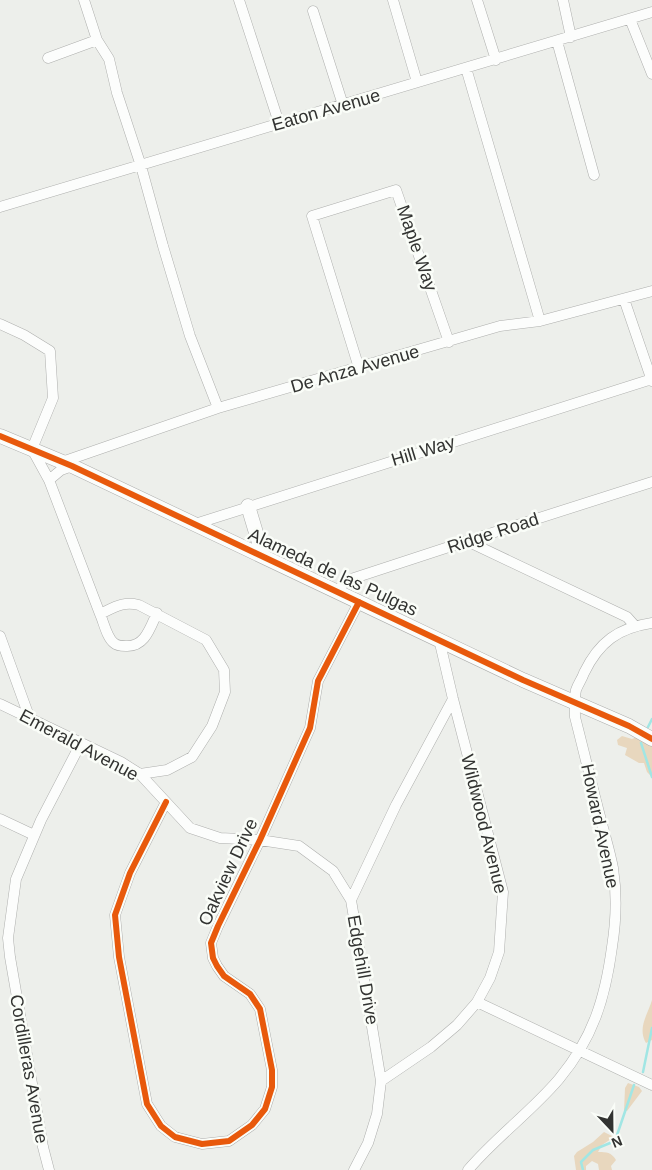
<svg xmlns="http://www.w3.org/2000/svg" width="652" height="1170" viewBox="0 0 652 1170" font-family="Arial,sans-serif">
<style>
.green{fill:#e8d7be}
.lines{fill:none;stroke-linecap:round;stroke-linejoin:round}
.stream{stroke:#a1e6e4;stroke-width:2.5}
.minor-casing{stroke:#aeafad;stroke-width:11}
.secondary-casing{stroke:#aeafad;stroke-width:15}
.minor{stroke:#fcfdfc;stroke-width:10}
.secondary{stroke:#fcfdfc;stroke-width:14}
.cycleway-casing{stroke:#fafdf8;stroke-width:9}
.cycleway{stroke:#e8590c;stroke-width:6}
.labels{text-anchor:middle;stroke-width:5;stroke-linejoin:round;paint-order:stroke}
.street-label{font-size:18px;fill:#323331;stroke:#fafdf8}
</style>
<rect width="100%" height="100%" fill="#edefeb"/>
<path class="green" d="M622 736 632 739 637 737 652 743V777L647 772 644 763H639L625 755 627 748 618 745 617 740Z
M652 1000V1040L646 1043C637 1028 648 1014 652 1000Z
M628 1083 639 1087 642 1091 627 1111H624L625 1088Z
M604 1132 614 1137 602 1145 598 1152C607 1152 611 1152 616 1160L611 1166 612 1170H599L598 1164 592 1161 586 1166V1170H576L574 1156 577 1152 593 1142Z"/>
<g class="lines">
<path class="stream" d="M648 727 652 719
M641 743 652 777
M643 1072 652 1028
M583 1170 581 1162 593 1150 615 1141 634 1085"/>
<g class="minor-casing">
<path id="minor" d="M84 0 97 40 109 59 117 93 141 166 163 246 190 336 218 408
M239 0 279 123
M393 0 417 82
M477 0 496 60
M563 0 571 37
M313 11 343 105
M630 19 652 74
M557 41 594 175
M48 58 97 40
M466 68 540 321
M0 207 652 12
M624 299 652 381
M0 324 24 335 50 351 53 398 32 449 49 480 100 614C115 607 123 601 139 605L206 640 224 670 225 692 212 726 192 757 167 770 140 774
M359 368 312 216 396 190 449 342
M62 462 218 408 500 326 540 321 652 291
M49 480 61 470 72 466
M195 524 652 379
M467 541 627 617 635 626
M338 591 345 581 467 541 652 482
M100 614C104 623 107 638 114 643 117 646 123 646 126 646 145 647 150 628 157 613
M0 636 30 719
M0 704 121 762 140 774 190 828 220 838 260 840 299 846 333 871 351 900
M166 802 130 873 115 915 119 957 147 1104 161 1126 175 1137 202 1144 229 1141 252 1125 265 1109 272 1087V1070L260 1009 250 994 224 976 217 966 213 958 211 943 218 926 260 840 310 728 318 681 359 602
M0 819 34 835
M477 1002 652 1085
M381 1081 431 1047 457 1025 477 1002 490 978 499 952 503 892 453 699 439 639
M49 1170 43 1147 10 957 8 938 16 879 41 820 81 743
M354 1170 368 1143 377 1114 381 1081 351 900 396 805 453 699
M468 1170C496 1137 531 1112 559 1079 593 1038 605 999 612 947 616 922 617 894 613 868 610 852 605 836 601 820 592 786 584 752 575 717 575 708 574 699 576 690 578 684 582 679 584 673 599 642 618 628 652 623"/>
</g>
<g class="secondary-casing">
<path id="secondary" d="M0 436 72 466 523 680 629 726 652 739
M248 506 263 556"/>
</g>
<use href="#minor" class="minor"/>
<use href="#secondary" class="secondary"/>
<g class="cycleway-casing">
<path id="cycleway" d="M0 436 72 466 523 680 629 726 652 739
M166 802 130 873 115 915 119 957 147 1104 161 1126 175 1137 202 1144 229 1141 252 1125 265 1109 272 1087V1070L260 1009 250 994 224 976 217 966 213 958 211 943 218 926 260 840 310 728 318 681 359 602"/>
</g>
<use href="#cycleway" class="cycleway"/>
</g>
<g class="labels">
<g class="street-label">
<text transform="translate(326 110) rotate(-16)" y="6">Eaton Avenue</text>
<text transform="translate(417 248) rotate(71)" y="6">Maple Way</text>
<text transform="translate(355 369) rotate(-16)" y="6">De Anza Avenue</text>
<text transform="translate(423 451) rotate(-17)" y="6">Hill Way</text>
<text transform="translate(493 533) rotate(-18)" y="6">Ridge Road</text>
<text transform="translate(333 572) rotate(25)" y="6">Alameda de las Pulgas</text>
<text transform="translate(79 745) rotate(28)" y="6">Emerald Avenue</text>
<text transform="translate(484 824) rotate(76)" y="6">Wildwood Avenue</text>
<text transform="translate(600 826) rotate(78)" y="6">Howard Avenue</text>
<text transform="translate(228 872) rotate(-65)" y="6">Oakview Drive</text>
<text transform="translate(363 970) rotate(80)" y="6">Edgehill Drive</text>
<text transform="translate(29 1069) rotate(80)" y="6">Cordilleras Avenue</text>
</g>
</g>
<g transform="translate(612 1130) rotate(158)" stroke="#fafdf8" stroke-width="4" paint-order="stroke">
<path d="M0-4L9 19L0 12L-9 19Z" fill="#323331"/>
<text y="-8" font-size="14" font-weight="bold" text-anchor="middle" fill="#323331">N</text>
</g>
</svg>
